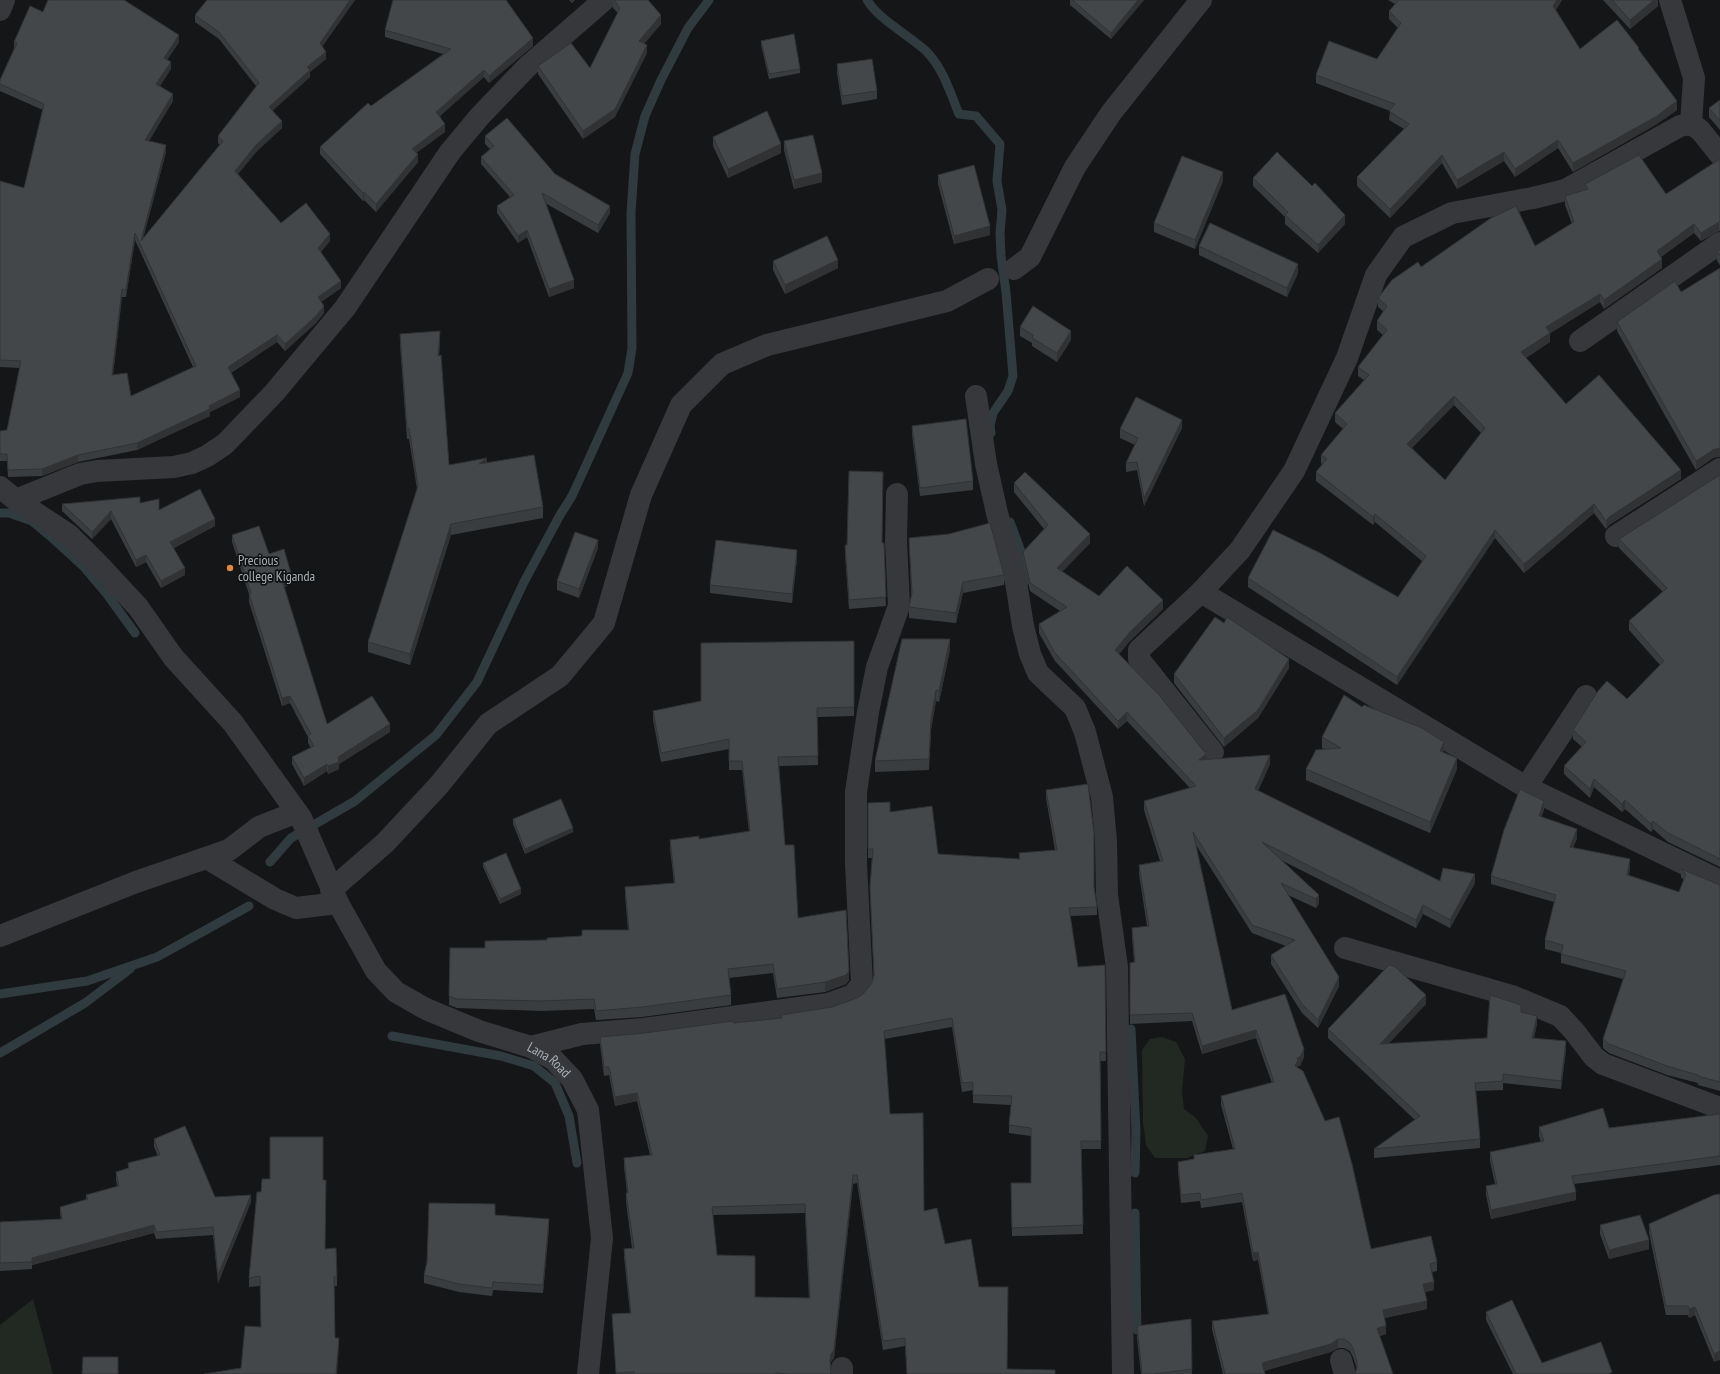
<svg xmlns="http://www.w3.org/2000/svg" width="1720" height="1374" viewBox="0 0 1720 1374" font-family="'PT Sans Narrow',sans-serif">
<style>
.green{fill:#222922}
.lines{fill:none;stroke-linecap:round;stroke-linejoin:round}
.stream{stroke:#2f3b3f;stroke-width:9}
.minor{stroke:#36383b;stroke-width:22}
.wall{fill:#3a3d40;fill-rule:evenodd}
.shaded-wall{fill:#303234}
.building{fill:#44474a;stroke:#303234;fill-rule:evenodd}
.poi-dot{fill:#e38641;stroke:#101112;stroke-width:1.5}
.labels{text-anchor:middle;stroke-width:3.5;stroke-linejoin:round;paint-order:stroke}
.poi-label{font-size:14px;fill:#a8b0b6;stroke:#101112;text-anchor:start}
.street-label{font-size:14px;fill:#a8b0b6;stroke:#101112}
</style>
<rect width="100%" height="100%" fill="#151617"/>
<path class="green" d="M1162 1037 1176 1042 1185 1059 1182 1091 1184 1109 1196 1118 1208 1136 1205 1151 1187 1158H1155L1146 1145 1143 1123 1142 1050 1150 1039Z
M33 1299 53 1374H0V1325Z"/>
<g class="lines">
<path class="stream" d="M867 0C879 20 909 35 926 51 943 68 950 92 959 114L976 116 1000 144 997 181 1002 210 1000 233 1001 256 1006 292 1013 376 1008 391 993 413 990 426 991 433
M0 513H9L32 521 50 536 84 567 106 593 135 633
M1010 522 1022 554 1025 581
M270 862 291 838 355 801 436 735 477 682 524 582 560 515 572 496 628 373 632 348 631 213 635 154 645 116 661 80 688 28 709 0
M0 994 87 981 157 957 249 906
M1131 1029 1136 1132 1135 1173
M392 1036 501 1056 534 1066 555 1083 569 1116 577 1163
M0 1053 85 1003 130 969
M1135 1213 1137 1330"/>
<g class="minor">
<path d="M1670 0 1694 78 1691 124"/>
<path d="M0 10 4 0"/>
<path d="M1014 269 1030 257 1075 167 1111 113 1201 0"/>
<path d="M1580 341 1720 243"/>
<path d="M976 396 986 464 997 513 1016 582 1023 626 1030 654 1038 673 1075 708 1085 732 1102 797 1106 841 1107 895 1117 967 1123 1374"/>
<path id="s1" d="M0 487 16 500 69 535 99 565 138 607 173 657 233 723 301 818 338 903 376 971 396 992 426 1009 479 1031 531 1047 553 1059 572 1079 588 1110 602 1238 588 1374"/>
<path d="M16 500 80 474 97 471 174 467 192 463 207 456 225 444 274 393 345 308 450 152 480 116 527 67 604 0"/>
<path d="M1616 536 1720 469"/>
<path d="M1201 592 1526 787 1720 881"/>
<path d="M1213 752 1139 659V650L1201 592 1240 550 1294 471 1347 358 1376 275 1403 237 1452 213 1533 198 1565 190 1680 126 1691 124 1700 130 1720 155"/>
<path d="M1526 787 1586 696"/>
<path d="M207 858 275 899 296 908 338 903"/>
<path d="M331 890 385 843 440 784 488 724 560 676 604 623 641 495 681 405 722 364 767 345 947 301 988 279"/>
<path d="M0 936 136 882 229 850 259 827 297 812"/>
<path d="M1345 948 1512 996 1560 1016 1574 1031 1594 1057 1603 1064 1720 1108"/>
<path d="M531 1047 582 1034 643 1029 828 1004 853 995 862 984 856 864V792L868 712 877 667 899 606 896 541 897 494"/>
<path d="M1341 1360 1345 1374"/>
<path d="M842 1368V1374"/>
</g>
</g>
<path class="wall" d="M355 0 322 46 326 59 310 72V77L272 111 282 128 256 152 238 174 281 223 330 241 321 252 341 288 321 302 324 313 316 323 285 351 277 342 231 373 240 397 210 412V416L137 450 78 462 42 476 8 477 7 461H0V431L7 430 20 368 0 367V181L24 188 43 110 0 91V80L14 49V42L43 12 179 42 167 60 171 69 160 86 173 101 149 141 166 152 143 238 220 145 218 143V136L256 86 219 39 195 22V15ZM135 240 193 367 131 396 113 375 122 297H126Z
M569 0H575L572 3Z
M613 0 661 24 644 44 647 53 615 117 583 139 538 74V66L590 68 618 13 613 8Z
M1070 0H1144L1111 39 1070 5Z
M1388 0H1562L1556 10 1580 49 1639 50 1677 110 1657 124 1573 172 1558 148 1515 177 1504 161 1457 189 1442 163 1390 218 1357 186V177L1404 129 1389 120 1390 111 1316 83V75L1377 59 1398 28 1389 19V11L1395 4Z
M1603 0H1658V6L1630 29Z
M385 30 533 46 489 83 484 77 440 116 445 132 416 153 418 162 376 212 364 200 363 201 320 154V147L371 106 443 54 385 37Z
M761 41 800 69V73L769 79 761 45Z
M837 64 877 91V99L842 105 837 73Z
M1720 100V130L1709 117V108Z
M485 136 555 174 610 213 598 233 545 203 574 288 549 297 527 237 518 243 497 213V206L510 197 481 164V157L490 149 485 144Z
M713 137 781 153 728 178 713 146Z
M784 141 822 182 794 189 784 150Z
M1720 159V231H1719L1701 241 1694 233 1661 257 1662 268 1604 309 1600 302 1550 333V342L1526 358 1566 404 1681 479 1609 525 1606 529 1594 513 1524 573 1495 538 1397 685 1248 587V578L1398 597 1422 561 1375 522 1373 525 1316 481V472L1322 464 1321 463V455L1343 429 1335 422V413L1364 380 1358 376V367L1383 335 1377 330V321L1383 311 1378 307V298L1421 267 1535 246 1572 224 1565 205V196L1585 189V184L1666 194ZM1454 405 1481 433 1445 480 1412 448Z
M938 175 990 235 954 244 938 184Z
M1253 178 1345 224 1318 253 1285 224V217L1253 186Z
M1223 181 1195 249 1154 232V223Z
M1199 246 1298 273 1287 297 1199 255Z
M1720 249V265L1717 261V252Z
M773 261 838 268 785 294 773 270Z
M1681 292 1713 458 1696 470 1617 331V322Z
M1020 327 1071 340 1057 362 1032 346V343L1020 336Z
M400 334 440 342 439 356 449 465 487 463 543 507V518L451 535 410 665 368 652V642L417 489 409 439H407L400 345Z
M912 426 973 481V490L920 496 912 435Z
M1182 428 1144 506 1137 470 1126 472V463L1135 445 1120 438V429Z
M1720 475V867L1668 842 1653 829 1651 832 1625 809 1622 812 1594 787 1590 798 1564 774V766L1582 747 1573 739V730L1627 699 1660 665 1629 630V621L1663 592 1619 548V539Z
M1014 483 1090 543 1062 572 1099 596 1163 609 1130 641 1119 654 1206 759 1270 764 1258 791 1440 881 1475 883 1450 928 1423 914 1416 928 1281 860 1319 895V904L1316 908 1288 895 1339 986 1318 1028 1302 1013 1271 964V955L1286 946 1252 933 1196 845 1232 1010 1304 1057 1300 1066H1298V1068L1371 1249 1437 1262V1271L1432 1272 1434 1290 1425 1292 1427 1309 1385 1318 1386 1334 1380 1336 1357 1369 1353 1357 1350 1351 1344 1348H1338L1331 1352 1264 1371 1265 1374H1223L1212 1329V1321L1268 1314 1258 1260 1253 1261 1242 1202 1201 1208 1200 1201 1181 1203 1178 1170V1162L1194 1159V1155L1233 1149 1221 1105V1096L1272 1083 1256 1038 1202 1054 1192 1021 1130 1024V963L1134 962 1132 936V928L1147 926 1139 874V865L1160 861 1144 810V801L1190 788 1127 721 1118 729 1055 661 1039 633V624L1060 611 1030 591 1023 560V552L1044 529 1014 492Z
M140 503 159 510 215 526 174 548 185 575 161 588 146 562 136 567 111 519 92 539 62 511V504Z
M232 535 269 554 292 584 284 587 327 724 390 732 339 764V769L328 774 327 771 304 786 292 764V757L311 748 308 743V737L290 703 282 706 249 602V594L232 542Z
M909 538 1004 575V585L963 593 956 623 909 618V607L911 595Z
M882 543 886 606 849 609 845 554V545Z
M598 548 579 598 557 590V581Z
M797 559 792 603 710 593V585Z
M854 641V716L817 717 818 765 779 766 785 845 798 918 849 980 846 984 825 992 777 998 773 973 729 978 731 995V1005L642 1017 596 1020 594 1009 541 1011 457 1008 449 1005 450 948H485L628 930 625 896V887L674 883 670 849V840L699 839 749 832 742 770H729V749L661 762 653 720V711L701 701Z
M950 650 939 702 936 701 931 730 929 770 875 772V761Z
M1289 668 1258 718 1224 747 1174 683V674Z
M1362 707 1444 753 1457 769 1430 833 1306 780V769L1325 750 1322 748V737Z
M1046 790 1094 887 1097 907V915L1070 916 1078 967 1105 965 1106 1061H1100L1101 1149H1081L1083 1234 1012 1236 1011 1192 1031 1183V1136L1009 1133V1125L1011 1105 973 1103V1090L962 1092 952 1027 884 1039 890 1114 924 1211 945 1244 979 1287 1007 1369 1055 1374H907L905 1346 883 1350 857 1183 853 1184 834 1358 831 1362 830 1366 831 1374H616L612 1314 630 1313 624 1257V1249L632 1248 626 1202V1193H627L624 1167V1158L650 1155 637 1101 615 1106 609 1075 604 1076 600 1045V1037L645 1033 781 1018V1015L832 1007 857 998 863 994 872 983 874 976 870 894 872 858H868V803L890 812 938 854 1019 859V853L1055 850 1046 798ZM805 1213 809 1298 755 1297 717 1255 713 1215Z
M1544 810 1541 817 1577 838 1573 848 1630 867 1629 875 1679 892 1684 880 1681 877V869L1720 885V1091L1698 1085V1083L1667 1075 1609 1053 1603 1048V1039L1623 979 1561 963V953L1545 949V940L1554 902 1491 884V876Z
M513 819 573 832 525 854 513 824Z
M483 863 521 894 500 904 483 867Z
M1426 1004 1388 1044 1487 1038 1521 1013 1537 1024 1534 1038 1566 1050 1561 1089 1503 1083V1090L1475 1091 1480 1139V1148L1374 1158V1149L1415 1120 1328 1038V1029Z
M1720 1114V1165L1574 1184 1576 1200 1491 1219 1486 1195V1186L1495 1184 1490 1161V1152L1541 1142 1539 1136V1127L1609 1128Z
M154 1139 215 1197 251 1202 218 1283 213 1235 156 1239 154 1233 32 1265V1269L0 1271V1222L61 1219 60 1214V1207L86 1200V1195L117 1186 116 1180V1172L128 1168V1163L158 1156 154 1147Z
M323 1180 325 1249 337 1277V1286H334L335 1338 339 1347 241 1368 261 1327 260 1286 249 1287V1278L261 1192Z
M1714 1195V1362L1695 1315 1689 1318 1688 1315H1666L1649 1233V1224Z
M495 1215 549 1227 543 1293 493 1290 492 1296 459 1292 424 1283V1275Z
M1600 1225 1649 1249 1609 1259 1600 1234Z
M1486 1312 1542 1363 1612 1374H1513L1486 1320Z
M1191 1319 1192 1374H1141L1137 1339V1326Z"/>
<path class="shaded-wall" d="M350 0H355L320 50V43Z
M572 0H575L572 3Z
M1138 0H1144L1111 39V33Z
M1557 0H1562L1553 14V6Z
M1654 0H1658V6L1630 29V20Z
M661 15V24L639 49V41Z
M179 35V42L164 65V58Z
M533 38V46L489 83V76Z
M647 45V53L615 117 583 139V131Z
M326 52V59L310 72V77L269 114V107L307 67Z
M171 62V69L156 91V84Z
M484 70V77L436 119V112Z
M173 94V101L145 147V140Z
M1677 101V110L1657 124 1573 172V163Z
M282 121V128L256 152 235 178V171L256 145Z
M445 124V132L412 156V149Z
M1558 140V148L1515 177V169Z
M781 144V153L728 178V169Z
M166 145V152L141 247V241Z
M1504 152V161L1457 189V180Z
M418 154V162L376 212V204Z
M1442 155V163L1390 218V209Z
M1223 172V181L1195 249V240Z
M822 173V182L794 189V180Z
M364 192V200L363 201V193Z
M610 206V213L598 233V225Z
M1345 215V224L1318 253V245Z
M1719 222V231L1701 241V233Z
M1694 224V233L1657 259V251Z
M990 226V235L954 244V236Z
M527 230V237L518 243V236Z
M135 233V240L126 297V290Z
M330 234V241L318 255V248Z
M1662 259V268L1604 309V300Z
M838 260V268L785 294V285Z
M1298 264V273L1287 297V288Z
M574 280V288L549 297V289Z
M341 281V288L318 304V297Z
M122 289V297L112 382V375Z
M1600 294V302L1546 336V327Z
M324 306V313L316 323 285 351V344Z
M440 331V342L438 367V356Z
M1071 331V340L1057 362V353Z
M1550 333V342L1521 361V352Z
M277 335V342L228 374V367Z
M240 390V397L210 412V416L137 450V443Z
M1454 396V405L1407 452V444Z
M1182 420V428L1144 506V498Z
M1720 448V457L1713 458 1696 470V461L1713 450Z
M78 455V462L42 476V469Z
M487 458V469L479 464Z
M1681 470V479L1609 525 1606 529V521L1609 517Z
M1594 504V513L1524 573V564Z
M111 511V519L92 539V532Z
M1375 514V522L1373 525V517Z
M215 519V526L170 549V542Z
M451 524V535L410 665V654Z
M1495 530V538L1397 685V677Z
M1090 534V543L1057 577V568Z
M598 540V548L579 598V589Z
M797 550V559L792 603V594Z
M146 555V562L136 567V560Z
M185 568V575L161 588V581Z
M292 577V584L282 588V580Z
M963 582V593L956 623V613Z
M1163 600V609L1130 641 1115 659V650L1130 632Z
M950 639V650L939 702V691Z
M1289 659V668L1258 718 1224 747V738Z
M936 690V701L931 730 929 770 931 719Z
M290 696V703L282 706V698Z
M1127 712V721L1118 729V721Z
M390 724V732L339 764V769L328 774V766L338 757Z
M1444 742V752L1440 751Z
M1206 754V762L1199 760Z
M1270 755V764L1255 798V789Z
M1457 758V769L1430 833V822Z
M327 764V771L304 786V778Z
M1594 779V787L1590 798V789Z
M1625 800V809L1622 812V804Z
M1544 801V810L1539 824V816Z
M1653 821V829L1651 832V824Z
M573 828V832L525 854V849Z
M1577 829V838L1570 856V847Z
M1630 859V867L1627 883V875Z
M1475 874V883L1450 928V920Z
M521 889V894L500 904V899Z
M1319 895V904L1316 908V899Z
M1423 905V914L1416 928V920Z
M849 971V980L846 984 825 992V982Z
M1339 977V986L1318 1028V1020Z
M1426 995V1004L1380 1053V1044Z
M1537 1016V1024L1532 1046V1038Z
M1256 1030V1038L1202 1054V1046Z
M1566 1041V1050L1561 1089V1081Z
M1304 1049V1057L1300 1066H1298V1069L1295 1066 1297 1058Z
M637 1093V1101L615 1106V1097Z
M853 1175V1184L834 1358 831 1362 830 1368V1360Z
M1576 1192V1200L1491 1219V1210Z
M251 1195V1202L218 1283V1275Z
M549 1219V1227L543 1293V1285Z
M154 1225V1233L32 1265V1258Z
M1649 1240V1249L1609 1259V1250Z
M1258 1252V1260L1253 1261V1253Z
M1434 1282V1290L1423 1293V1284Z
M1427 1301V1309L1383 1318V1310Z
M1695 1307V1315L1689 1318V1309Z
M1386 1326V1334L1377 1337V1328Z
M339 1338V1347L337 1374H336Z
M1338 1339V1348L1331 1352 1262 1371V1363Z
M1720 1351V1360L1714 1362V1354Z"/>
<path class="building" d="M48 0H124L179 35 164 58 171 62 156 84 173 94 145 140 166 145 141 241 223 141 218 136 259 83 219 32 195 15 207 0H350L320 43 326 52 307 67 310 70 269 107 282 121 256 145 235 171 281 223 306 203 330 234 318 248 341 281 318 297 324 306 316 316 285 344 277 335 228 367 240 390 209 406 210 409 137 443 78 455 42 469 8 470 7 454H0V431L7 430 21 361 0 360V181L24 188 44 104 0 84V80L17 43 14 42 30 6 43 12ZM135 233 196 366 131 396 127 373 112 375 122 289 126 290Z
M393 0H506L533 38 489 76 484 70 436 112 445 124 412 149 418 154 376 204 364 192 363 193 320 147 368 103 371 106 451 49 385 30Z
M614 0H648L661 15 639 41 647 45 615 109 583 131 538 66 571 43 590 68 620 8Z
M1072 0H1138L1111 33Z
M1399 0H1557L1553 6 1580 49 1617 20 1639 48 1638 49 1677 101 1657 116 1573 163 1558 140 1515 169 1504 152 1457 180 1442 155 1390 209 1357 177 1409 124 1389 111 1395 104 1316 75 1329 41 1377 59 1401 23 1389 11Z
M1612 0H1654L1630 20Z
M794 34 800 69 769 74 761 41Z
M872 59 877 91 842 96 837 64Z
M1720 100V121L1709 108Z
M767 111 781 144 728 169 713 137Z
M507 118 555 174 610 206 598 225 542 193 574 280 549 289 527 230 518 236 497 206 514 195 481 157 494 146 485 136Z
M813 135 822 173 794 180 784 141Z
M1277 152 1312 186 1315 183 1345 215 1318 245 1285 215 1288 212 1253 178Z
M1639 155 1666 194 1720 159V222H1719L1701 233 1694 224 1657 251 1662 259 1604 300 1600 294 1546 327 1550 333 1521 352 1566 404 1599 375 1681 470 1609 517 1606 521 1594 504 1524 564 1495 530 1397 677 1248 578 1273 530 1320 553 1398 597 1426 556 1375 514 1373 517 1316 472 1327 459 1321 455 1347 424 1335 413 1369 375 1358 367 1387 330 1377 321 1387 306 1378 298 1392 280 1418 262 1421 267 1491 218 1516 206 1535 246 1574 222 1565 196 1588 189 1585 184ZM1454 396 1485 428 1445 480 1407 444Z
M1182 156 1223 172 1195 240 1154 223Z
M974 165 990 226 954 236 938 175Z
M1210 223 1298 264 1287 288 1199 246Z
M827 236 838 260 785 285 773 261Z
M1720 249V256L1717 252Z
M1720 268V448L1713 450 1696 461 1617 322 1675 281 1681 292Z
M1033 306 1071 331 1057 353 1032 338 1033 335 1020 327Z
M440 331 438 356 441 355 449 465 487 458 479 464 534 455 543 507 451 524 410 654 368 642 418 486 409 428H407L400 334Z
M1136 397 1182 420 1144 498 1137 462 1126 463 1138 438 1120 429Z
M966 419 973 481 920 488 912 426Z
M849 471 883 472 882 543H884L886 597 849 600 845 545H847Z
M1025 472 1090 534 1057 568 1099 596 1127 566 1163 600 1130 632 1115 650 1159 695 1206 754 1199 760 1270 755 1255 789 1440 881 1443 868 1475 874 1450 920 1423 905 1416 920 1262 842 1319 895 1316 899 1281 883 1339 977 1318 1020 1302 1004 1271 955 1295 940 1252 925 1193 832 1232 1010 1285 994 1304 1049 1300 1057 1297 1058 1298 1060 1295 1066 1303 1071 1325 1121 1339 1117 1352 1164 1371 1249 1431 1236 1437 1262 1430 1264 1434 1282 1423 1284 1427 1301 1383 1310 1386 1326 1377 1328 1393 1374H1355V1373L1357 1368V1362L1353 1348 1350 1343 1344 1339H1338L1331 1344 1262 1363 1265 1374H1225L1212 1321 1269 1314 1258 1252 1253 1253 1242 1193 1201 1200 1200 1193 1181 1195 1178 1162 1194 1159V1155L1235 1149 1221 1096 1274 1082 1256 1030 1202 1046 1192 1013 1130 1015V963L1135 962 1132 928 1149 926 1139 865 1163 861 1144 801 1196 786 1127 712 1118 721 1055 653 1039 624 1067 607 1030 583 1023 552 1048 525 1014 483Z
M1720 475V859L1668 833 1653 821 1651 824 1625 800 1622 804 1594 779 1590 789 1564 766 1586 742 1573 730 1598 691 1607 681 1627 699 1664 661 1629 621 1667 588 1619 539Z
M200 489 215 519 170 542 185 568 161 581 146 555 136 560 111 511 92 532 62 504 140 497V503L159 499V510Z
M990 523 1004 575 963 582 956 613 909 607 912 593 909 538 949 534Z
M259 526 269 554 284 549 292 577 282 580 327 724 372 696 390 724 338 757 339 762 328 766 327 764 304 778 292 757 314 746 308 736 311 734 290 696 282 698 249 594 251 593 232 535Z
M575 532 598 540 579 589 557 581Z
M716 540 797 550 792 594 710 585Z
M1215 617 1224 623 1227 617 1289 659 1258 710 1224 738 1174 674Z
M902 639H950L939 691 936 690 931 719 929 759 875 761Z
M854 641V707L817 708 818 756 778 757 785 845H794L798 918 846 910 849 971 846 975 825 982 777 989 773 964 728 969 731 995 642 1007 596 1011 594 999 541 1001 457 999 449 996 450 948H485V941L547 940V938L582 936V930H629L625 887 675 883 670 840 699 836V839L750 831 742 761H729V739L661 753 653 711 701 701V643Z
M1344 695 1362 707 1364 705 1422 728 1444 742 1440 751 1457 758 1430 822 1306 769 1316 750 1341 748 1322 737Z
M1088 784 1094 833V887L1097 907 1069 908 1078 967 1105 965 1106 1052H1100L1101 1141H1081L1083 1225 1012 1228 1011 1183H1031V1128L1009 1125 1012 1096 973 1095V1082L962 1083 952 1018 884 1031 890 1114 923 1113 924 1211 937 1208 945 1244 971 1239 979 1287H1008L1007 1369 1055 1370V1374H907L905 1338 883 1341 857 1175H853L834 1350 831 1354 830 1360 831 1374H789L776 1373V1374H634V1372L616 1373 612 1314 631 1313 624 1249 634 1248 626 1193H628L624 1158 652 1155 637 1093 615 1097 609 1067H604L600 1037 645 1033 733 1021 734 1023 782 1018 781 1015 832 1007 857 998 863 994 872 983 874 975 870 886 873 849H868V803L890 802V812L932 806 938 854 1020 859 1019 853 1057 850 1046 790ZM805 1204 810 1298 755 1297V1256L717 1255 712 1207Z
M1520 789 1544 801 1539 816 1577 829 1570 847 1630 859 1627 875 1679 892 1686 874 1681 869 1720 885V1082L1698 1076V1075L1667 1066 1609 1044 1603 1039 1626 971 1561 954 1563 945 1545 940 1556 895 1491 876 1504 830Z
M561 799 573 828 525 849 513 819Z
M506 853 521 889 500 899 483 863Z
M1389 965 1395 967 1426 995 1380 1044 1487 1038 1490 995 1521 1005V1012L1537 1016 1532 1038 1566 1041 1561 1081 1503 1074V1081L1475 1083 1480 1139 1374 1149 1420 1116 1328 1029Z
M1603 1108 1609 1128 1720 1114V1156L1572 1176 1576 1192 1491 1210 1486 1186 1497 1184 1490 1152 1544 1141 1539 1127Z
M185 1126 215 1197 251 1195 218 1275 213 1227 156 1232 154 1225 32 1258V1262L0 1263V1222L62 1219 60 1207 88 1199 86 1195 119 1186 116 1172 129 1168 128 1163 160 1155 154 1139Z
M270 1137H323V1180H326L325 1249 336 1248 337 1277H334L335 1338H339L336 1374H204L241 1368 245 1326 261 1327 260 1276 249 1278 257 1192H261L262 1179H270Z
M1720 1194V1351L1714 1354 1695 1307 1689 1309 1688 1306H1666L1649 1224 1714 1195Z
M429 1203 495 1204V1215L549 1219 543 1285 493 1282 492 1288 459 1284 424 1275 427 1262Z
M1640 1215 1649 1240 1609 1250 1600 1225Z
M1512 1300 1542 1363 1601 1342 1612 1372 1608 1374H1516L1486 1312Z
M1191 1319 1192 1369 1154 1374H1142L1137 1326Z
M83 1357H118V1374H82Z"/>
<circle class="poi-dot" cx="230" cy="568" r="4"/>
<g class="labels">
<g class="poi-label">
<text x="238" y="565">Precious<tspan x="238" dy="16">college Kiganda</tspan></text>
</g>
<g class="street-label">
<text dy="5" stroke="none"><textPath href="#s1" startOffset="819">Lana Road</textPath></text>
</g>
</g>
</svg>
